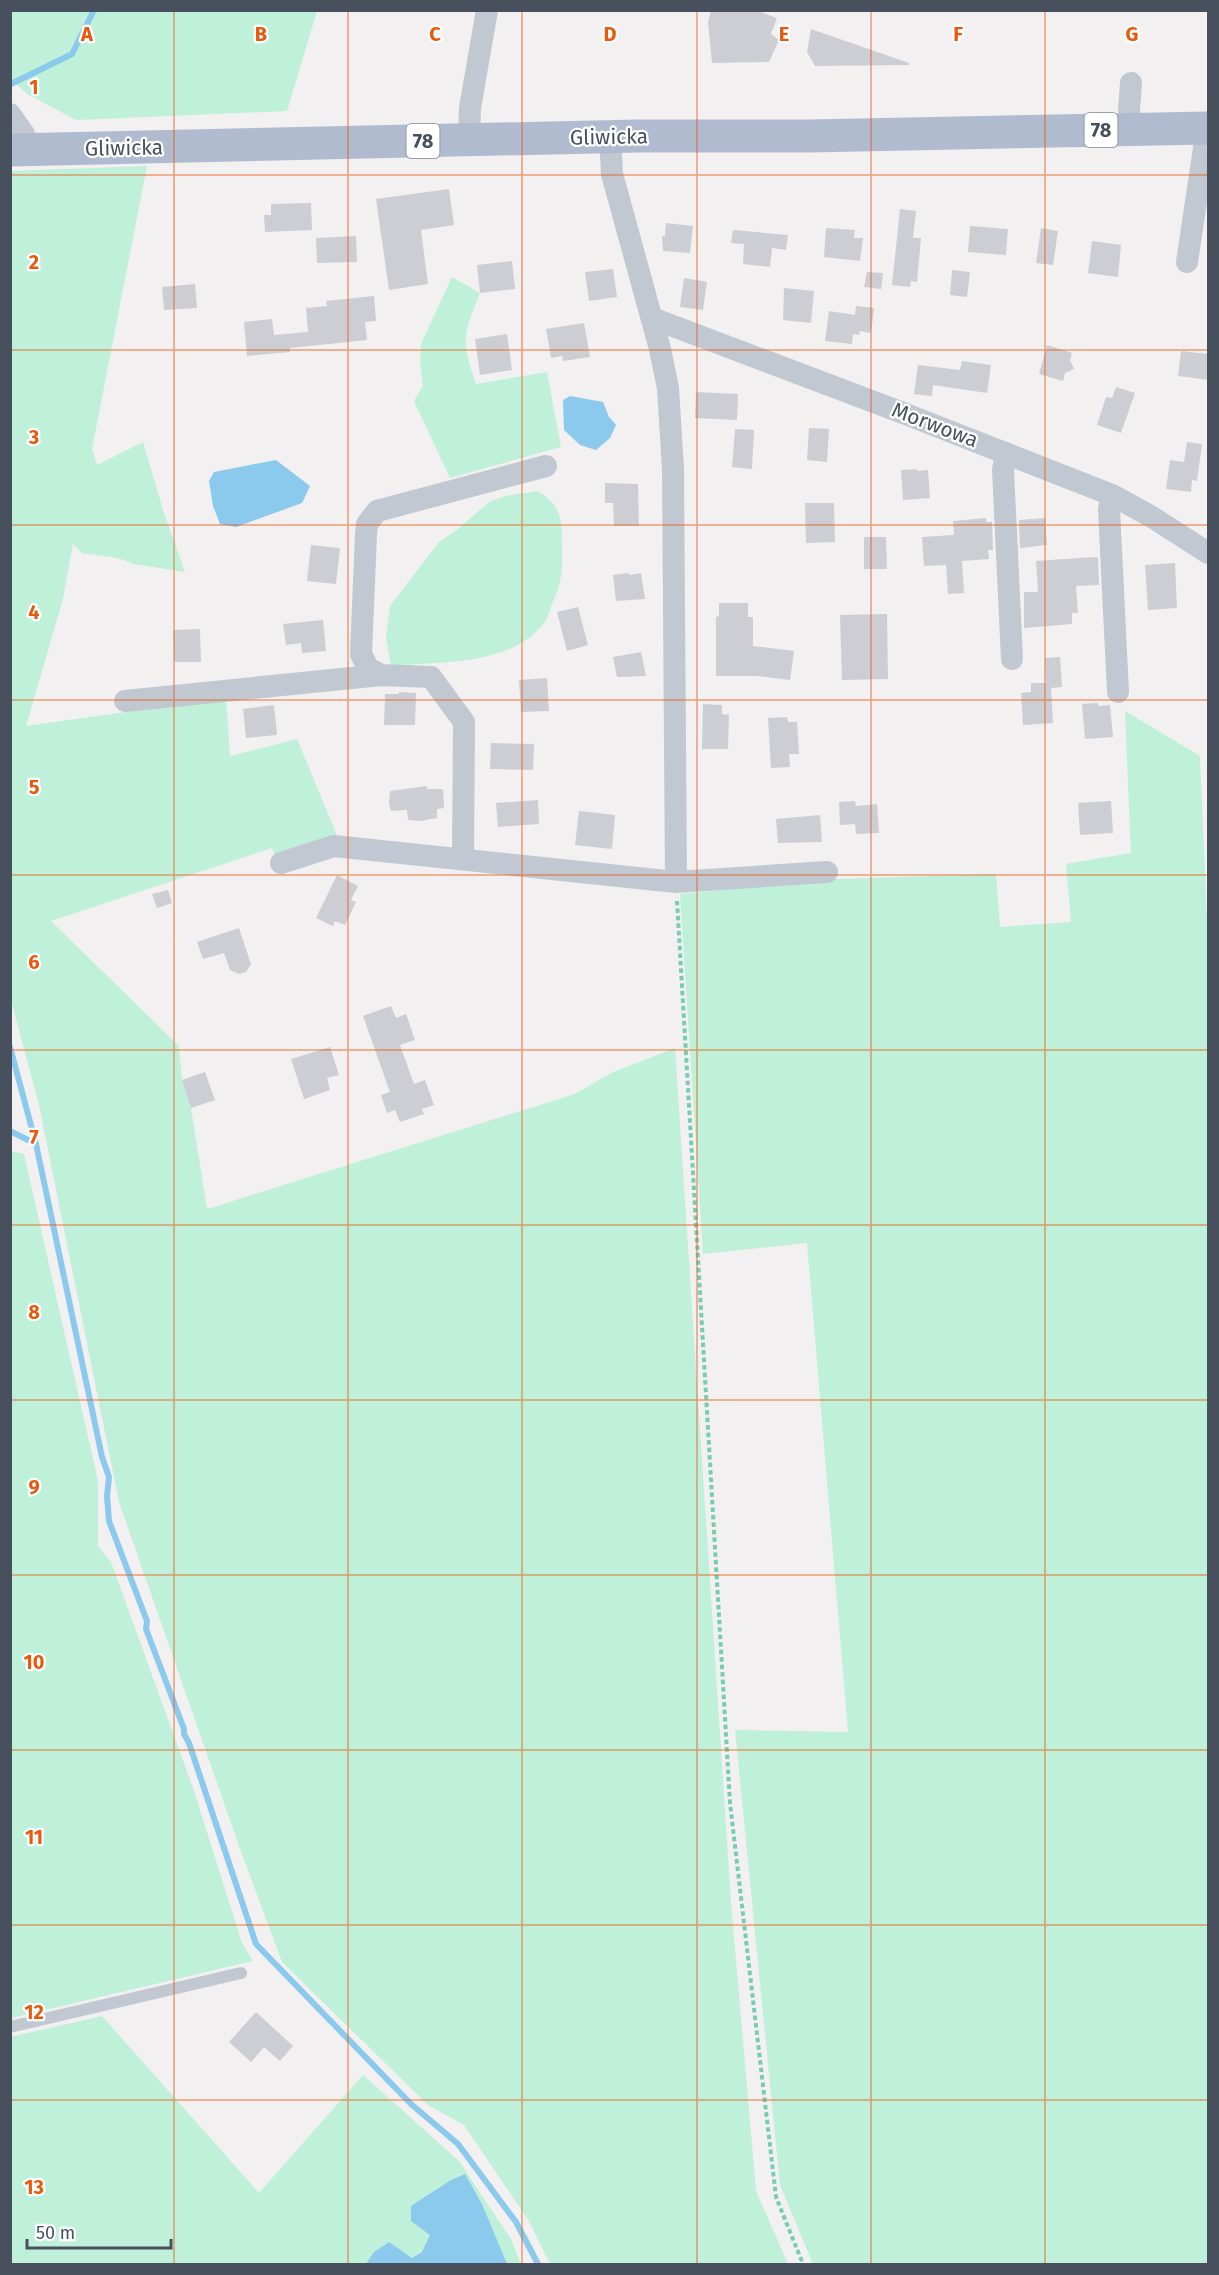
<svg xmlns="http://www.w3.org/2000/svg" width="1219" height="2275" viewBox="0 0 1219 2275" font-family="'Fira Sans',sans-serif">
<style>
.green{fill:#bff0d9}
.water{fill:#8bcaed}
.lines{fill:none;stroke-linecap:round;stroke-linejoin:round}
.stream{stroke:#8bcaed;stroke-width:6}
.building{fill:#cdced4}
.path{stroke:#76ceb0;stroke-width:4;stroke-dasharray:4.5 3;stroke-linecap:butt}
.service{stroke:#c1c8d2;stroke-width:12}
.minor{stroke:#c1c8d2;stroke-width:22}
.primary{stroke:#b0bbcf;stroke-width:33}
.grid{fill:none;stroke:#e8590c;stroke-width:1.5;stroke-opacity:0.55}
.labels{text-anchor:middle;stroke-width:4.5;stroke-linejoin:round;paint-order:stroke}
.shield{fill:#fff;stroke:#7f848e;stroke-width:1.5}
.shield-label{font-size:20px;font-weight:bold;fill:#48505e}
.street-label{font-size:21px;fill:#48505e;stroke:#fff}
.grid-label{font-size:20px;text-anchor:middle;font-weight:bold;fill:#e8590c;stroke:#fff;stroke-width:4.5;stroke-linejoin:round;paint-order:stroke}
</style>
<rect width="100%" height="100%" fill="#f2f0f0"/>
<path class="green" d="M10 11 11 10 317 11 287 111 76 120 27 94 11 79Z
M147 166 92 449 97 465 143 442 164 513 185 572 134 564 118 558 82 553 73 544 63 599 26 726 226 698 230 756 297 739 339 840 275 857 272 848 51 921 179 1046 182 1080 191 1108 207 1209 575 1094 611 1073 675 1048 731 1902 756 2191 788 2264H550L529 2221 464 2125 428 2105 282 1962 240 1849 119 1502 39 1105 11 1000 10 171Z
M452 277 480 293C463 335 461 340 476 384L547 372 561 447 450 478 414 401 423 386 420 362 421 344Z
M537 491C563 505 562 522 562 549 563 570 561 583 553 602 550 609 548 618 544 623 510 667 441 661 391 666L386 637 390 606 439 542 458 529 489 502 505 496Z
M1125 711 1200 756 1201 778 1208 945V2264H813L780 2185 735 1730 848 1732 807 1243 703 1254 680 894 838 879 996 874 1000 927 1071 922 1066 864 1131 853Z
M11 1151 24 1154 98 1481V1546L111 1562 193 1788 242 1943 253 1961 11 2018Z
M102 2016 259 2193 363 2075 459 2161 511 2239 521 2264H11L10 2037Z"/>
<path class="water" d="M570 396 603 402 609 417 616 425 610 438 596 450 580 445 564 430 563 400Z
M276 460 310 486 302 503 236 527 220 524 213 506 209 481 214 472Z
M465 2174 482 2204 507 2264H366L374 2252 389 2242 412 2258 422 2252 430 2235 411 2221V2206L451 2180Z"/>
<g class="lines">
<path class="stream" d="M11 84 72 54 94 10
M10 1047 36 1144 102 1457 109 1477 107 1496 109 1521 147 1621 146 1629 184 1729V1734L189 1743 256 1944 411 2104 458 2144 516 2222 538 2264
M10 1131 36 1144"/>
</g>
<path class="building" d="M711 10H755L777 18 771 34 779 40 769 62 712 63 708 22Z
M811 29 909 63V65L815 66 807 52Z
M449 189 454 225 421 230 428 284 389 290 376 199Z
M311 203 312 230 265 232 264 215H271V204Z
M900 209 916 211 913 238H921L917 282 911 281 910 287 892 285Z
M666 223 693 226 690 253 663 251 662 236H665Z
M970 226 1008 229 1006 255 968 252Z
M826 228 855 230 854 238H863L860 261 824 257Z
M1041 228 1058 231 1053 265 1036 263Z
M733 230 788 235 786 250 772 248 770 267 743 264 744 244 731 243Z
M356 236 357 262 317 263 316 238Z
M1092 241 1121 245 1118 277 1088 273Z
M512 261 515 289 480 293 477 265Z
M613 269 617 297 589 301 585 272Z
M952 270 970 272 967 297 950 295Z
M867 272 883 273 881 289 864 287Z
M684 278 707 282 703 310 680 307Z
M195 284 197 308 164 310 162 287Z
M784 288 814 291 811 323 783 320Z
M374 296 376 321 365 322 367 340 290 348V352L247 356 244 322 272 319 274 335 308 332 306 308 327 306 326 301Z
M856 306 874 308 871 333 860 331 859 335 853 334 852 344 825 341 829 311 855 315Z
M584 323 590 357 563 361 562 356 551 358 546 329Z
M507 334 512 370 480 375 475 339Z
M1047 345 1072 353 1070 360 1074 369 1065 373 1063 381 1039 374Z
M1181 351 1209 354V380L1178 376Z
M962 361 991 365 987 393 933 385 932 396 914 394 918 365 960 370Z
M1116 387 1135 393 1121 433 1097 425 1106 397 1112 398Z
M696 392 738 394 737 420 695 418Z
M809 428 829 429 827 462 807 460Z
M735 429 754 430 752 469 732 467Z
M1187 442 1202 444 1197 481 1192 480 1191 492 1166 489 1170 460 1184 462Z
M917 469V471L928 470 930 498 903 500 901 470Z
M605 483 638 484 639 526H614L613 503H605Z
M805 503H834L835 542 806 543Z
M986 518V522H992L993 550H988L989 559 962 561 964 593 948 594 946 565 924 566 922 537 954 535 953 521Z
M1045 518 1047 545 1020 548 1019 520Z
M864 537H886L887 569H864Z
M311 545 340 548 336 584 307 581Z
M1093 557 1098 558 1099 585 1076 586 1078 613H1072V624L1024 628V592H1038L1036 561Z
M1175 563 1177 608 1148 610 1145 565Z
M629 573V575L641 573 645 599 616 601 613 575Z
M719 603H748V617H753V646L794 651 790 680 757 676H716V617L719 616Z
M578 607 588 645 567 651 557 612Z
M887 614 888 679 842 680 840 615Z
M323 620 326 651 302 653 301 643 286 645 283 624Z
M200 629 201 662H174L173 630Z
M641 652 646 676 617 677 613 657Z
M1060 657 1062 687 1051 688 1053 723 1023 725 1021 693 1031 692V683H1046L1045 658Z
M547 678 549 711 521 712 519 680Z
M399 692 416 693 415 725H384L385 694H399Z
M1098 703V706L1110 705 1113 737 1085 739 1082 704Z
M703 704 722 705V714L729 715 728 749H702Z
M274 705 277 735 246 738 243 709Z
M787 717 788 722H797L799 754H789L790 767 771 768 768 718Z
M491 743 534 744 533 770 490 769Z
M427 786V789H443L444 808 437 809V818L420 821 408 820 407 810 391 811 389 804 390 791Z
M538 800 539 824 498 827 496 803Z
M855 801 856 806 877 804 879 833 856 834 855 824 840 825 839 802Z
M1111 801 1113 833 1080 835 1078 803Z
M579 811 615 815 612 849 575 845Z
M820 815 822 842 778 843 776 819Z
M337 875 358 886 351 900 356 902 345 925 335 921 333 926 316 918Z
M168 890 172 903 157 908 152 894Z
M239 928 251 964 246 972 239 974 230 970 224 953 203 959 197 942Z
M391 1006 396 1018 406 1014 415 1040 400 1045 414 1084 425 1080 434 1105 422 1109 424 1114 400 1122 395 1110 387 1113 381 1095 390 1092 363 1016Z
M330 1047 339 1075 327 1078 330 1090 304 1099 291 1059Z
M205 1072 215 1100 191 1108 182 1080Z
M256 2012 293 2046 280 2061 264 2047 251 2062 229 2042Z"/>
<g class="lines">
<path class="path" d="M677 901 730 1803 776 2197 803 2264"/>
<path class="service" d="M10 2027 241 1973"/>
<path class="minor" d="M10 114 24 134 27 150
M1131 129 1129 110 1131 83
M610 136 612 174 660 349 668 388 673 469 676 882
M469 140 470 108 487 10
M1187 262 1207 128
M652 318 903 413 1112 495 1152 517 1208 553
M1006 453 1003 470 1012 659
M1112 495 1109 509 1118 692
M381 675 368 668 361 654 366 534 367 524 377 511 546 466
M125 701 381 675 431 677 464 722 463 858
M281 863 334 846 676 882 827 872"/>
<path class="primary" d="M10 150 638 136H809L1208 128"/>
</g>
<path class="grid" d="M174 10V2264M348 10V2264M522 10V2264M697 10V2264M871 10V2264M1045 10V2264M10 175H1208M10 350H1208M10 525H1208M10 700H1208M10 875H1208M10 1050H1208M10 1225H1208M10 1400H1208M10 1575H1208M10 1750H1208M10 1925H1208M10 2100H1208"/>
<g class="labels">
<g class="shield">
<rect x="1084.5" y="113" width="33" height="34" rx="4.5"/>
<rect x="406.5" y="124" width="33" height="34" rx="4.5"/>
</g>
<g class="shield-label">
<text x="1101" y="137">78</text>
<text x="423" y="148">78</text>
</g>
<g class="street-label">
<text transform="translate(609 137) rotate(-1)" y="7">Gliwicka</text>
<text transform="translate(124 148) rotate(-1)" y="7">Gliwicka</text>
<text transform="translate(935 425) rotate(21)" y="7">Morwowa</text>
</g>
</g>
<g class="grid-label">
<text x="87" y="41">A</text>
<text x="261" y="41">B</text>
<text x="435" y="41">C</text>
<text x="610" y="41">D</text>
<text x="784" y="41">E</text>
<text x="958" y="41">F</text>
<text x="1132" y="41">G</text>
<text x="34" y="94">1</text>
<text x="34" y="269">2</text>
<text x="34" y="444">3</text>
<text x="34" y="619">4</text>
<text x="34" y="794">5</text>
<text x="34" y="969">6</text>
<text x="34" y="1144">7</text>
<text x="34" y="1319">8</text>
<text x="34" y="1494">9</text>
<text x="34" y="1669">10</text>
<text x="34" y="1844">11</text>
<text x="34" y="2019">12</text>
<text x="34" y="2194">13</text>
</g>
<rect width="1219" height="2275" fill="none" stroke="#48505e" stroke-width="24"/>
<path d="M27 2239v9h144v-9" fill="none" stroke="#48505e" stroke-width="3"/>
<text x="36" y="2239" font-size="18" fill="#48505e" stroke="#ffffff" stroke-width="4.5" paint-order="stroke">50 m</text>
</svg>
